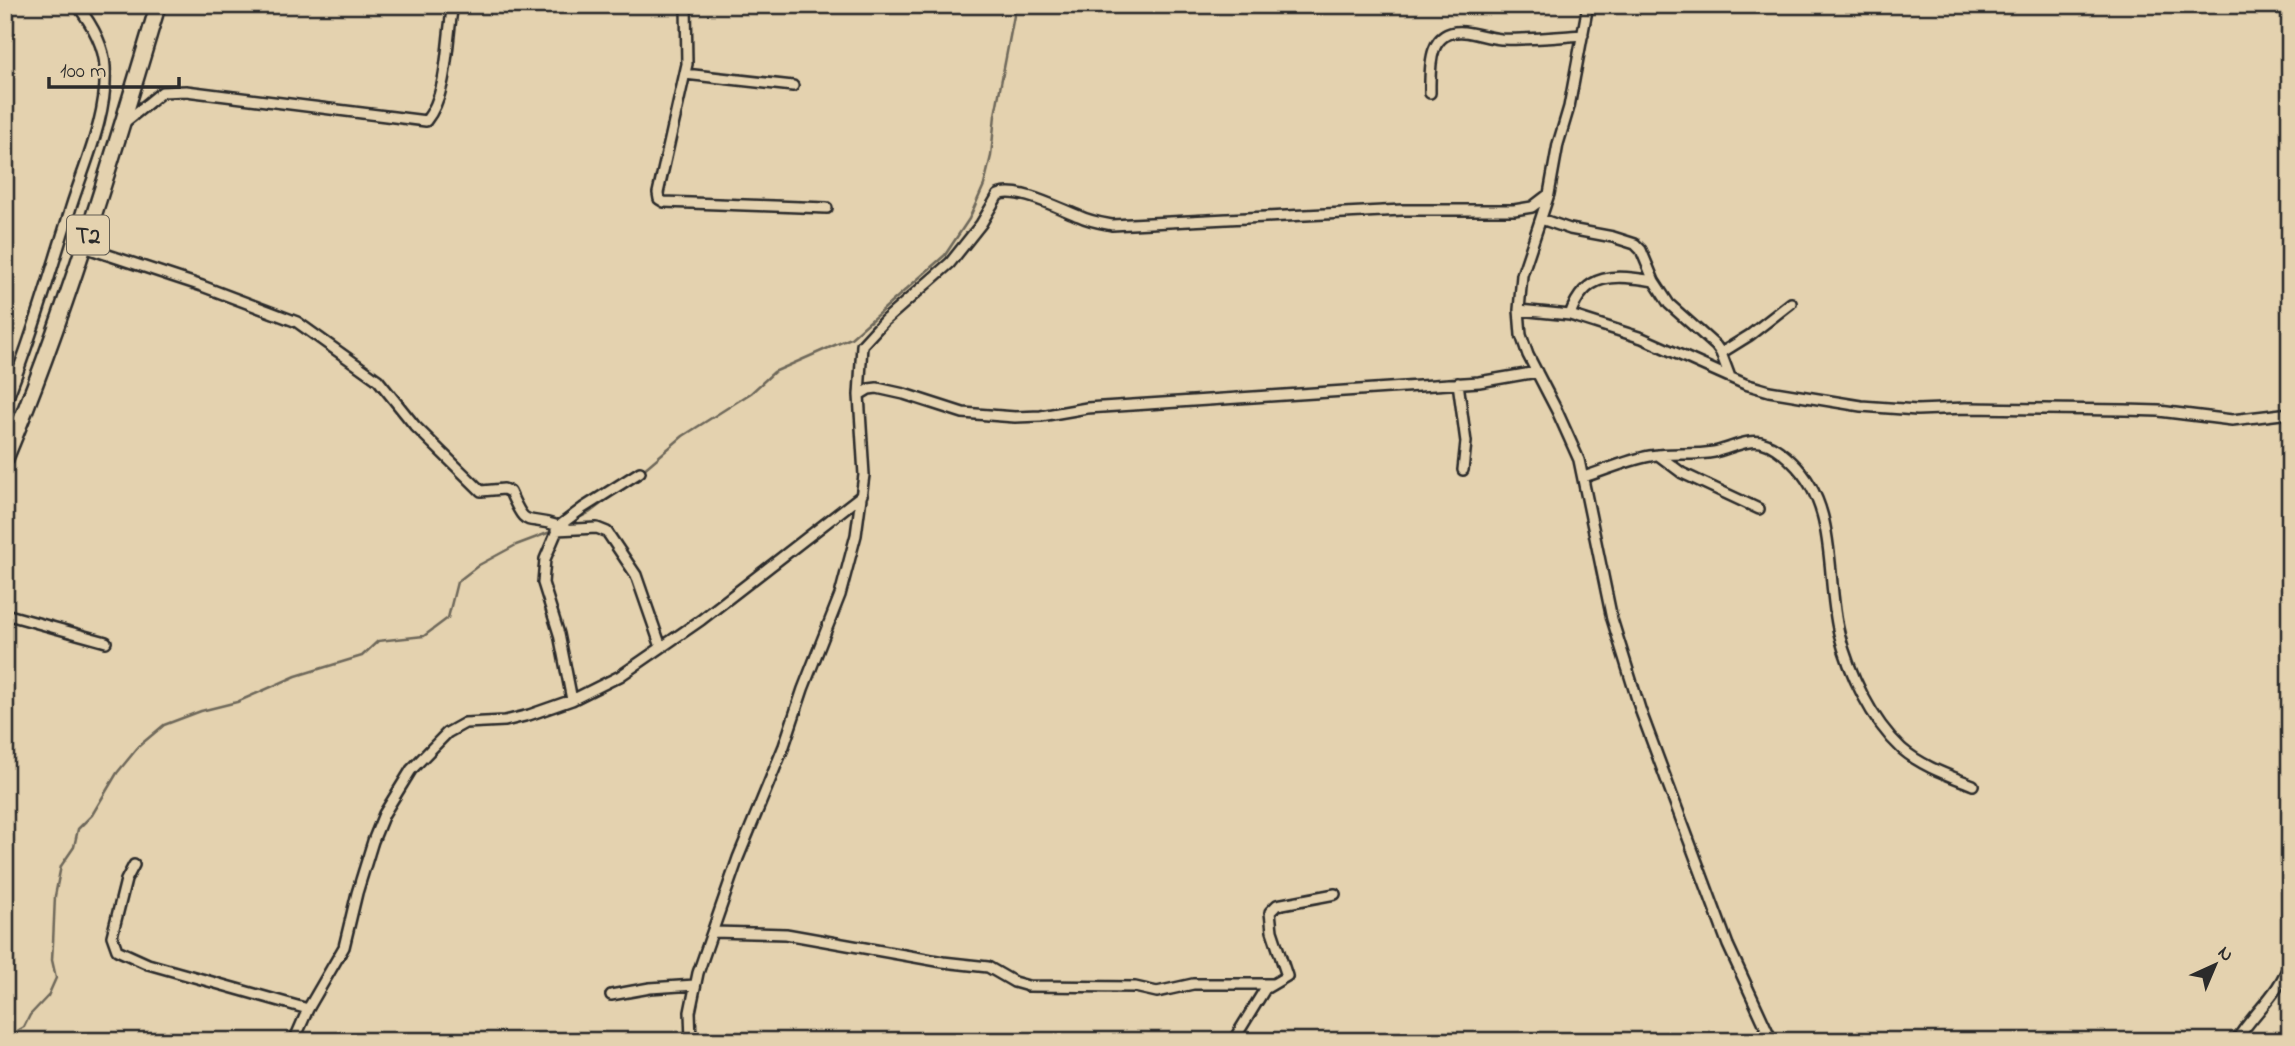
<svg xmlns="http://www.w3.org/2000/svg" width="2295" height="1046" viewBox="0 0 2295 1046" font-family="'Indie Flower',sans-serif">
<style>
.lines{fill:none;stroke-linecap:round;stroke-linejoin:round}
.stream{stroke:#6e685a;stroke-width:2.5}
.minor-casing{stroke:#2b2b2b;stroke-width:14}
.trunk-casing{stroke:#2b2b2b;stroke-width:19}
.minor{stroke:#e4d2af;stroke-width:9}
.trunk{stroke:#e4d2af;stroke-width:14}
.labels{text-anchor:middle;stroke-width:5;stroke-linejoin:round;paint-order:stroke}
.shield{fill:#e4d2af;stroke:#625d53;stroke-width:2}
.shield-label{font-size:23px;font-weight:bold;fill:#2b2b2b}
</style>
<rect width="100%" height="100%" fill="#e4d2af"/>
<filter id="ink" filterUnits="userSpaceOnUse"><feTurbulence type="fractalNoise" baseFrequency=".0143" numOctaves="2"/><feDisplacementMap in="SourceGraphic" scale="14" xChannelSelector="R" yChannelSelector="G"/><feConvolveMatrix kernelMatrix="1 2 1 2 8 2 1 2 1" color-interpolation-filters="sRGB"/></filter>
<g filter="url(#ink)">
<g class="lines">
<path class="stream" d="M642 471 683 436 751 393 774 372 851 338 945 255 969 219 984 185 991 156 995 115 1016 5
M571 522 589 513 618 491
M5 1038 24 1027 30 1015 48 996 56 978 52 960 53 943 55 896 61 866 74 847 78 829 92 815 117 773 139 746 164 725 201 711 237 702 296 676 362 656 378 641 424 636 448 618 457 582 479 565 516 545 553 531"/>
<g class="minor-casing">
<path id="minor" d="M686 5 687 64 658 193 659 199 664 202 827 208
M1588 5 1569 107 1558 144 1549 194 1522 275 1519 310 1521 335 1528 355 1557 411 1579 460 1612 619 1641 712 1728 945 1772 1041
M685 74 793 86
M1430 93C1430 69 1427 29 1464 32 1476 33 1488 38 1501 39 1528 40 1556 37 1583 35
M125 122 162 92 186 91 426 121C449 93 446 40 453 5
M1541 219 1570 229 1613 237 1635 244 1641 250 1654 281 1669 304 1716 346 1721 353 1730 377
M84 247 202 286 297 322 378 380 415 426 481 491 504 489 510 492C528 532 524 514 559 526
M1519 310 1570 315 1642 338 1745 384 1769 391 1861 406 1917 410 1966 408 2125 410 2159 411 2232 420 2290 413
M1570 315C1585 271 1615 275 1654 281
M1721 353 1750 335 1791 303
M1458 383 1466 442 1463 470
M859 395 869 389 877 388 904 394 963 413 1015 417 1041 416 1087 408 1479 382 1537 372
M5 405C31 340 50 274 71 207 85 163 108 115 105 67 104 44 91 23 77 5
M1658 455 1682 473 1759 509
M1584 477C1606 470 1628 460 1650 456 1671 452 1693 456 1714 452 1729 449 1746 439 1761 442 1773 445 1783 453 1792 462 1839 507 1825 575 1839 633 1849 673 1871 720 1902 749 1923 767 1948 775 1973 785
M556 530 597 528 607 532 636 575 661 647
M5 614 106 642
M572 700 559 634 543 583 545 559 559 526 583 508 640 472
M134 865 126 880 112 936 117 950 148 964 308 1009
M713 932 786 934 943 962 988 967 1014 982 1028 986 1135 987 1157 992 1193 984H1272
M611 995 650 988 695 985
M294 1041 308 1009 344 947 357 893 373 841 384 814 411 770 447 733 465 723 505 721 529 715 572 700 620 676 701 620 862 495
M691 1041 690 1012 698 973 738 858 784 746 803 689 840 595 856 535 864 475 859 395 862 345 884 321 950 263 981 224 998 195C1017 186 1060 209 1079 216 1089 221 1101 223 1112 225L1402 210H1514L1532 207 1549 194
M1233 1041 1265 989 1287 976 1272 931 1270 912 1277 905 1335 894
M2236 1041C2253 1013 2281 992 2290 961"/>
</g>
<g class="trunk-casing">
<path id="trunk" d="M5 460C67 312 112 159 158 5"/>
</g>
<use href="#minor" class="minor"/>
<use href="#trunk" class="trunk"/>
</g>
</g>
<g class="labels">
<rect class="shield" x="67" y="215.5" width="42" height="39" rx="5"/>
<g class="shield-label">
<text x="88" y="243">T2</text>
</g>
</g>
<rect width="2295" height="1046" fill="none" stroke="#e4d2af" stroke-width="28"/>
<rect x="14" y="14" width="2267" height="1018" fill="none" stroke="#2b2b2b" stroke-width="2.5" filter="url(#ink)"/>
<g transform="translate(2215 965) rotate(44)" stroke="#e4d2af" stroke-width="5" paint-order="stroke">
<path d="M0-5L12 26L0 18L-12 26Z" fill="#2b2b2b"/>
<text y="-10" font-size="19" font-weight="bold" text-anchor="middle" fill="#2b2b2b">N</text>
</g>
<path d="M49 77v10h130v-10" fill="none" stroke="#2b2b2b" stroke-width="3.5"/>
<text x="60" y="77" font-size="21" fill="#2b2b2b" stroke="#e4d2af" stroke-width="5" paint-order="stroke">100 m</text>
</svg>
